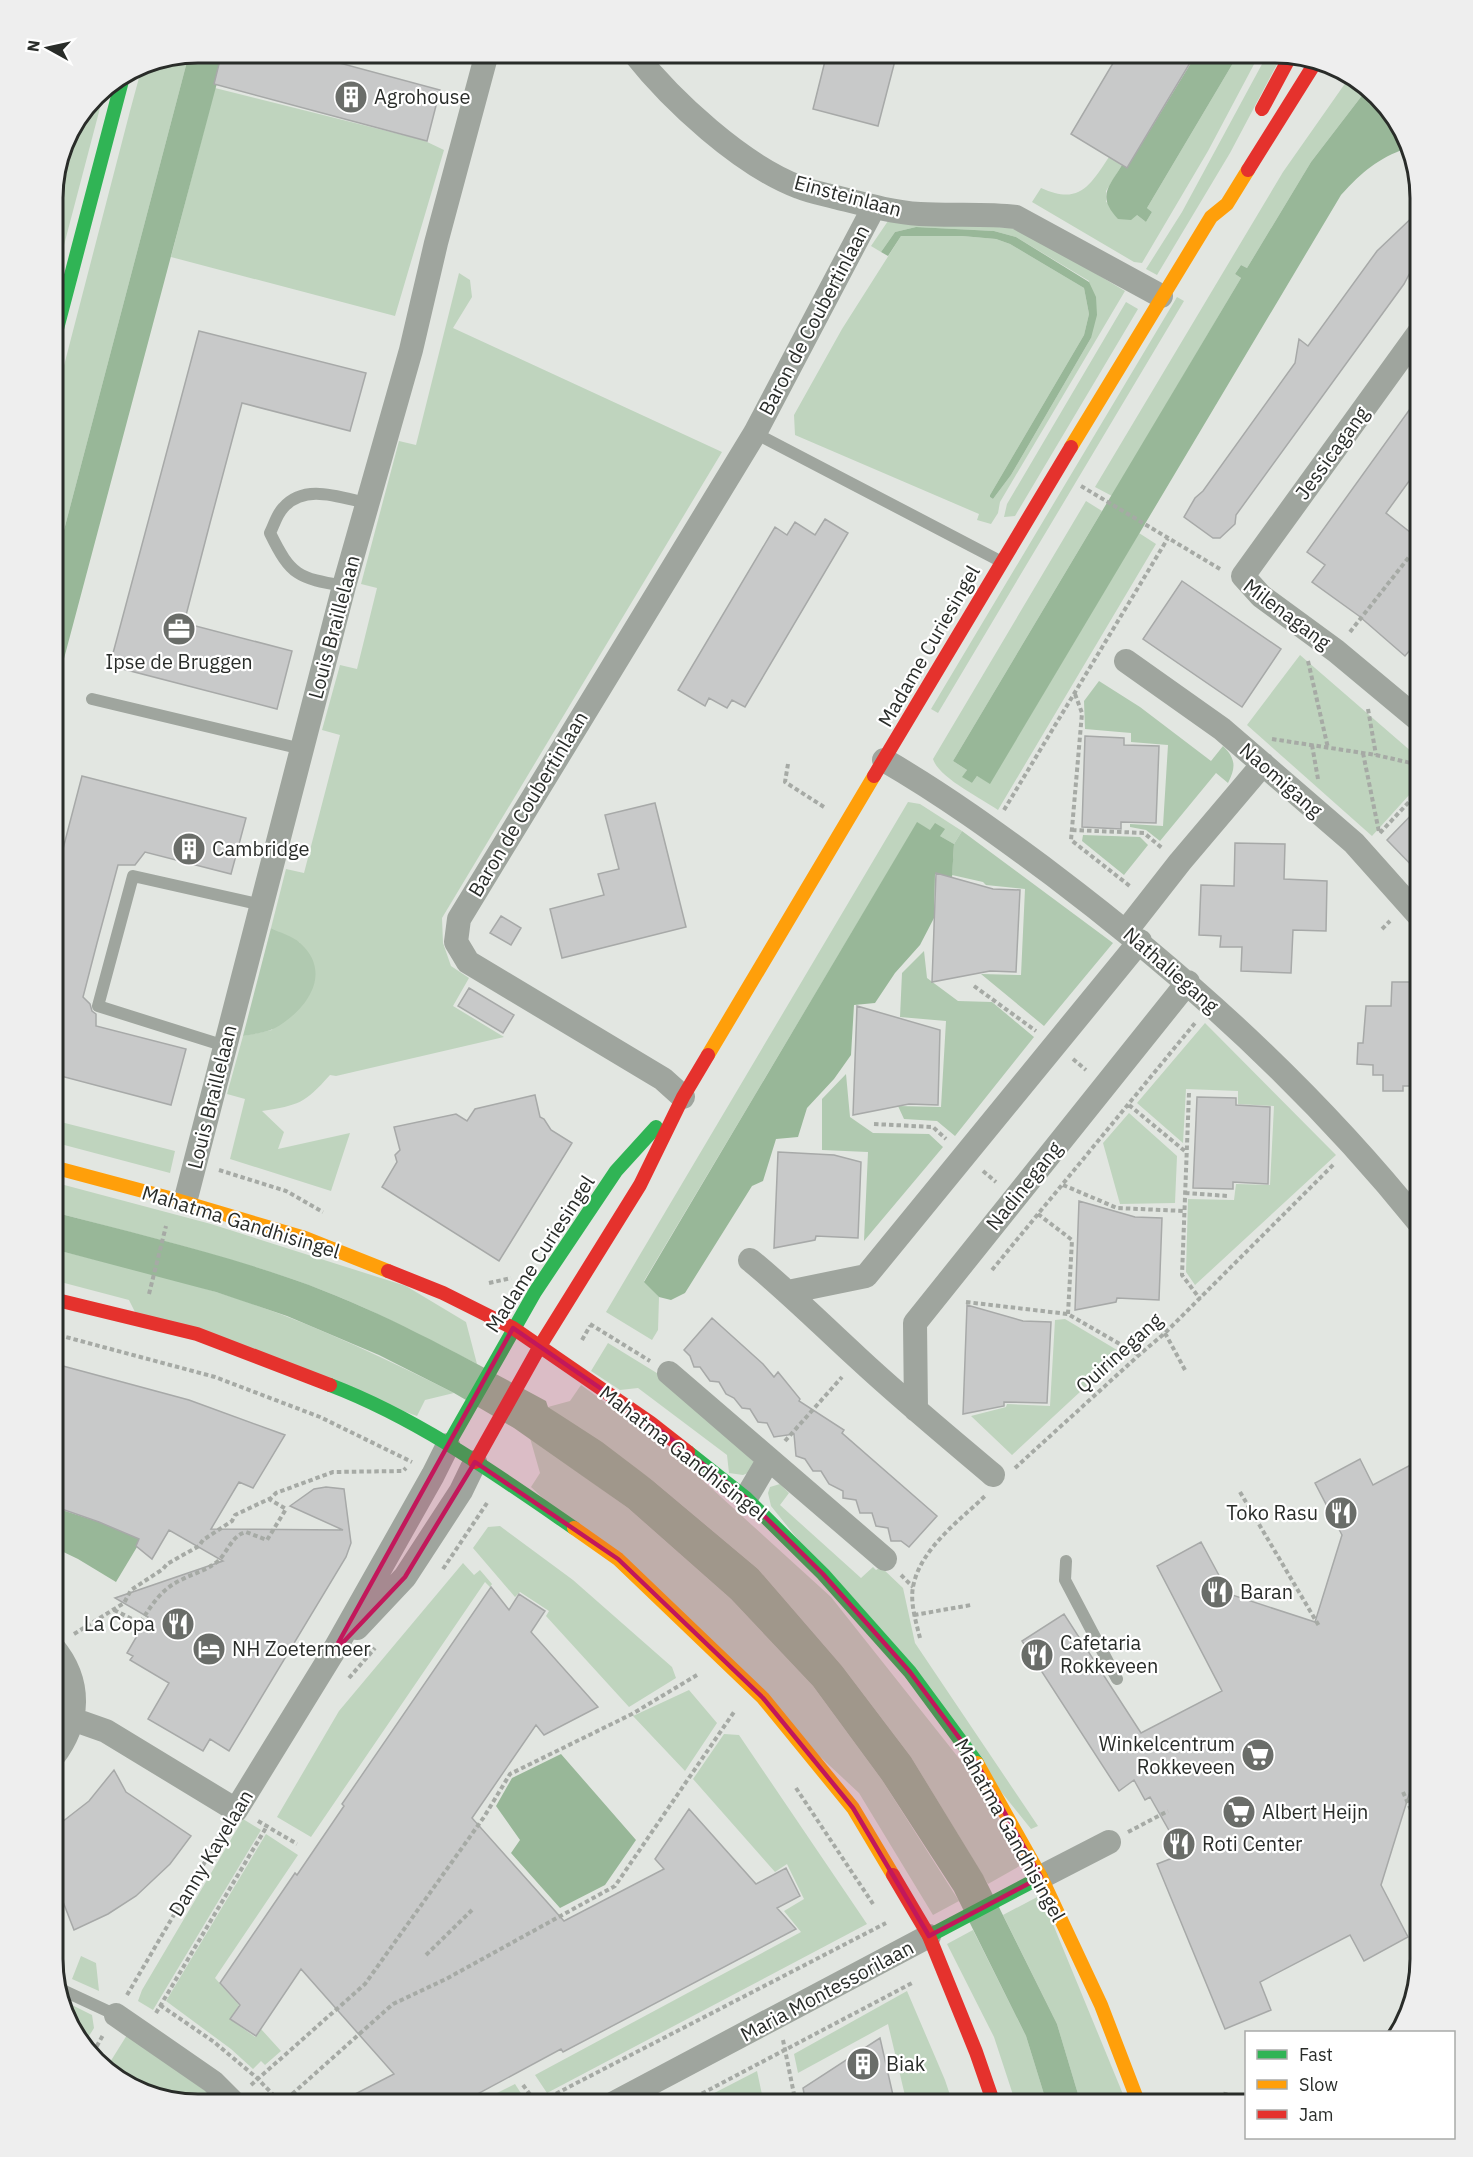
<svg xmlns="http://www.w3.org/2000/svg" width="1473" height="2157" viewBox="0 0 1473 2157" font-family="'IBM Plex Sans',sans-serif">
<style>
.green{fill:#bfd4be}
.forest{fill:#b0c9b0}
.water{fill:#98b798}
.building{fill:#c8c9c9;stroke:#a7a9a8;stroke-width:1.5}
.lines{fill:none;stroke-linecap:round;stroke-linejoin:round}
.path{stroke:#a6aaa5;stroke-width:4;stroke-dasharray:4.5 3;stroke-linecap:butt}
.lane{stroke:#9fa59e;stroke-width:12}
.street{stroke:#9fa59e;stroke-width:24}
.fast{stroke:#30b455;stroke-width:14}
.slow{stroke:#ff9f0a;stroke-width:14}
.jam{stroke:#e5322d;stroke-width:14}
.marked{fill:#c2185b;fill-opacity:0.2;stroke:#c2185b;stroke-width:4.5;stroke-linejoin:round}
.labels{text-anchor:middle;stroke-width:4.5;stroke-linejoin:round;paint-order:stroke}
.poi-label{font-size:20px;fill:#292c29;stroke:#fff;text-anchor:start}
.street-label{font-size:20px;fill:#292c29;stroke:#fff}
.rim{fill:none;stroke:#292c29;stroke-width:3}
</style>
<rect width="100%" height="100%" fill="#e2e6e1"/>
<path class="green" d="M1239 53H1260L1208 151 1142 263 1134 262 1032 202 1041 188C1079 205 1089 187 1109 157L1122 165 1106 191V202L1137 215 1146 222 1152 212 1147 208Z
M1268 53H1283L1230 153 1157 275 1146 269 1182 212Z
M189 54 53 572V408L130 111 143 63Z
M1351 75 1356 77 1367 89 1311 162 1247 268 1241 265 1235 274 1241 278 1112 496 1095 487 1283 172Z
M215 88 423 140 444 150 395 316 171 257Z
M105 89 53 287V197L69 134 95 95Z
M888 221 952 223 1021 229 1125 291 1000 502 998 513 991 524 977 520 979 514 795 435 794 415 842 329 901 236H962L996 239 1010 244 1084 288 1089 314 1084 335 990 495V497L993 499 1011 475 1091 338 1089 281 1016 237 994 231 916 227 895 232 881 252 871 246Z
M459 273 470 280 472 297 453 328 722 452 442 918 443 943 451 966 469 978 453 1006 504 1037 336 1076 330 1075C304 1104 299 1105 262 1111L284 1132 278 1149 350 1133 331 1191 230 1159 245 1099 227 1094 243 1036 272 1030 300 943 271 928 286 869 304 873 340 735 322 730 340 665 357 669 377 588 361 584 399 441 416 445Z
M1177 297 1184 301 938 713 931 709Z
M1126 302 1138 309 1015 516 1004 517 1007 504Z
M1086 501 1102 511 953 761 967 770 963 777 972 783 977 776 990 783 1139 533 1156 544 998 810C981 798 939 778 933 759Z
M1300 655 1420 759 1419 767 1420 769V783L1372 836 1247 725Z
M908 802 920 804 962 831 954 844 917 823 644 1281 659 1297 658 1330 652 1340 606 1312Z
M1205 1023 1336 1155 1195 1285 1186 1272 1188 1199 1234 1200 1236 1184 1270 1185 1274 1106 1238 1104V1091L1186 1089 1183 1143 1137 1103Z
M1129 1113 1177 1156 1175 1203 1120 1204 1103 1143Z
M53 1120 175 1151 170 1173 53 1142Z
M53 1182 211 1224 406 1286 466 1322 477 1364C418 1333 358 1302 295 1280 215 1253 134 1233 53 1212Z
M53 1249C107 1263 162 1275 216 1292 298 1317 377 1354 454 1393L425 1400 417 1416 136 1314 129 1300 53 1280Z
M1065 1319 1122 1353 1012 1455 971 1416 1006 1407 1007 1404 1050 1406 1055 1320Z
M608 1343 660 1375 754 1462 748 1473 743 1475 729 1473 727 1455 638 1388 620 1390 591 1371Z
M581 1385 665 1446 831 1597 973 1776 1025 1863 988 1884 911 1757 842 1666 758 1569 652 1480 548 1407 570 1401Z
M530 1438 628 1508 731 1599 813 1686 882 1780 959 1901 933 1915 859 1793 531 1487 540 1473Z
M780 1484 789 1493 780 1505 861 1578 873 1567 876 1570 881 1567 903 1588 915 1643 1038 1826 1031 1829 771 1506 768 1493 770 1487Z
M500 1526 573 1580 672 1667 676 1678 629 1707 546 1616 549 1611 520 1592 515 1597 473 1548 488 1527Z
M463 1563 474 1575 480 1570 492 1584 490 1587 485 1582 311 1837 277 1817 339 1711Z
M689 1690 717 1723 685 1771 633 1716Z
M724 1734 739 1735 867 1924 547 2093 535 2075 801 1932 784 1911 804 1899 787 1864 775 1872 693 1779Z
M243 1819 261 1830 153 2010 138 2001 142 1990Z
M266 1834 298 1855 215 1978 239 2005 230 2019 255 2037 261 2029 281 2051 265 2065 261 2061 253 2069 231 2049 166 2001Z
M1041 1895 1127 2104H1081L1057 2024 1003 1915Z
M973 1930 1026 2036 1047 2104H1016L994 2037 947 1944Z
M81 1956 96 1963 99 1991 72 1979Z
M907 1991 945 2080 953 2104H907L888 2024 798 2073 794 2054Z
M64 2001 92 2015 94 2028 84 2044 72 2032Z
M127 2035 224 2104H189L125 2085 107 2067Z
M757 2071 764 2104H754L752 2096 736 2104H693Z
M515 2084 526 2101 521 2104H475Z"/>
<path class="forest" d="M1099 681 1140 707 1211 761 1223 746C1236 759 1236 767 1228 783L1216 773 1160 841 1146 830 1130 827V824L1163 826 1168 745 1131 742V733L1085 729 1084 701Z
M962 831 1113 943 1044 1026 981 974 1021 975 1025 889 986 885 983 882 952 875 954 844Z
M1083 835 1140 837 1148 845 1124 875 1082 841Z
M271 928C280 933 293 936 300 943 334 973 306 1011 275 1028 265 1033 253 1034 243 1036Z
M924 951 927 978 958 1001 992 1002 1034 1037 955 1136 937 1121 904 1119 898 1106 941 1107 946 1021 900 1017 902 973Z
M846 1074 850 1117 873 1133 929 1134 943 1147 864 1241 868 1152 822 1150V1099Z"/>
<path class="water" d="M198 53H225L53 700V572L189 54Z
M1197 53H1239L1147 208 1152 212 1146 222 1137 215 1131 220 1118 219C1097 196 1108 188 1122 165L1127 168Z
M1367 89 1401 125 1407 148C1377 159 1363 171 1341 195L990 784 977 776 972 783 962 777 967 770 953 761 1241 278 1235 274 1241 265 1247 268 1311 162Z
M916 227 994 231 1016 237 1089 282 1096 297 1097 315 1091 338 1011 475 993 499 990 497V495L1084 335 1089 314 1084 288 1010 244 996 239 962 236H901L888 256 881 252 895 232Z
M917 822 930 830 935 823 945 829 940 836 954 844 952 878 935 874 934 918 920 945 895 973 875 1003 854 1005 851 1055 834 1079 807 1108 798 1137 776 1139 763 1181 752 1186 685 1293 671 1300 659 1297 644 1282Z
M53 1212C134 1233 215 1252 295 1280 383 1311 464 1357 546 1401L548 1407 602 1442 652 1480 758 1569 842 1666 911 1757 983 1875 1057 2024 1081 2104H1047L1026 2036 954 1891 882 1780 813 1686 731 1599 628 1508 514 1428 454 1393 379 1355 287 1316 216 1292 53 1249Z
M53 1507 99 1522 139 1539 137 1547 116 1582 78 1559 53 1547Z
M561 1754 636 1840 605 1885 560 1908 511 1853 520 1840 496 1806 512 1778Z"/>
<path class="building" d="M222 52 334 53 332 61 440 90 427 141 214 84Z
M827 53H897L878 126 813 109Z
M1119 53H1196L1127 168 1071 134Z
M1420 210V264L1412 269 1404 284 1236 515 1235 524 1220 538H1213L1184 517 1195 498 1203 491 1295 363 1299 339 1308 346 1377 251Z
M199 331 366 373 350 431 242 403 210 523 184 623 292 651 277 709 119 668 112 657Z
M1420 395V466L1386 513 1420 540V638L1405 656 1359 616 1312 582 1325 565 1307 552Z
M825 519 848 533 745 707 732 700 727 708 709 698 705 706 678 690 775 527 787 535 795 522 815 535Z
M1182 581 1281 649 1242 707 1143 639Z
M1085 736 1124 738V745L1159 746 1156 823 1121 822V829L1082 827Z
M82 776 246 818 231 874 145 852 135 865H118L97 943 83 997 90 1004 92 1011 96 1014V1026L186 1049 171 1105 53 1074V887Z
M655 803 686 927 562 958 550 909 604 895 598 874 619 869 605 815Z
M1420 806V874L1387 840Z
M1235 843 1285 844 1284 879 1327 881 1326 931 1293 930 1291 973 1241 971 1242 947H1220L1221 936 1199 935 1201 885 1234 886Z
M936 873 993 889 1020 890 1016 972 990 971 932 982Z
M501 916 521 928 511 945 490 933Z
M1392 982H1416V987H1420V1086H1403V1091H1383V1075H1373V1065L1357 1064 1358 1043H1363L1366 1006H1391Z
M469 988 514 1015 503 1033 458 1006Z
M857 1006 940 1030 938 1105 909 1104 853 1115Z
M535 1095 540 1117 544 1119 551 1130 572 1143 499 1261 382 1187 397 1162 395 1155 400 1150 394 1127 456 1114 467 1121 475 1109Z
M1197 1097 1236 1098V1105L1270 1107 1268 1184 1233 1182V1189L1193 1188Z
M778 1152 834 1155 861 1162 858 1238 816 1236 815 1240 774 1248Z
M1079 1201 1135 1217 1162 1218 1159 1300 1117 1298 1116 1302 1075 1310Z
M967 1305 1023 1321 1051 1322 1047 1403 1004 1402V1406L963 1414Z
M712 1318 763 1364 774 1377 778 1372 800 1399 799 1401 844 1430 842 1433 937 1516 909 1547 901 1541H891L888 1528 876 1526 872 1513H860L856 1500 843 1498V1491L829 1484 821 1471H813L805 1459 796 1456 794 1434 774 1437 767 1423 758 1422 750 1409 742 1408 734 1398 726 1394 719 1382 710 1381 700 1367H694L690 1356 684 1350Z
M63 1366 189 1400 285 1435 253 1488 239 1482 211 1529 343 1530 290 1506 314 1489 326 1487 344 1489 351 1543 346 1557 229 1751 210 1739 203 1751 148 1719 169 1683 130 1660 133 1656 127 1653 148 1617 115 1598 223 1561 169 1530 152 1559 136 1546 139 1539 99 1522 53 1506V1393L55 1394Z
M1360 1459 1373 1485 1420 1460V1759L1381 1885 1408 1937 1364 1961 1350 1935 1260 1982 1271 2010 1225 2029 1157 1864 1175 1857 1165 1838 1171 1834 1150 1797 1145 1800 1134 1780 1119 1791 1022 1641 1064 1614 1141 1733 1222 1691 1157 1566 1201 1542 1229 1594 1315 1622 1342 1535 1315 1483Z
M491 1587 509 1610 519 1594 545 1611 531 1632 598 1707 544 1735 536 1725 472 1818 564 1921 664 1869 655 1859 689 1809 756 1884 786 1868 800 1896 777 1908 796 1929 563 2052 561 2049 459 2104H336L394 2074 301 1969 256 2036 230 2019 240 2005 220 1983 295 1873 297 1875 344 1806 342 1804Z
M114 1770 126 1792 191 1836 170 1864 136 1896 108 1914 74 1930 53 1876V1829L89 1801Z
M880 2038 895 2104H806L803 2088Z"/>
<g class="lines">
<path class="path" d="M1081 486 1220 569
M1350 632 1420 543
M1308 661 1328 748
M1075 694 1082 713 1071 840 1131 887
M1368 709 1376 755
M1272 739 1376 755 1420 765
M1312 745 1318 779
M1412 745 1420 752
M1363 753 1379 832
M788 764 785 782 824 807
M1004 810 1168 538
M1072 830 1144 833 1162 848
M1380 833 1420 790
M1382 929 1390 921
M974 986 1036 1031
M1073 1059 1086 1070
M1189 1093 1182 1275 1200 1299
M1129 1105 1186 1152
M874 1124 933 1127 946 1139
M219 1170 286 1191 323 1212
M983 1171 996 1182
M1063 1185 1117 1208 1184 1211
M1185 1193 1228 1196
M1038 1214 1072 1240 1068 1314
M992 1270 1195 1023
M489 1283 511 1278
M149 1294 166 1226
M966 1302 1068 1314 1139 1355
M590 1324 650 1361
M1165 1333 1185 1370
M582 1340 590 1326
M53 1360 62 1336 215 1377 320 1417 412 1462
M785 1441 842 1377
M1015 1468 1139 1355 1165 1333 1335 1163
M1240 1492 1319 1626
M443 1569 487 1503
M901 1575 913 1587
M114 1610 140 1623C151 1606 161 1589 181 1580 194 1573 206 1571 218 1561 228 1552 231 1536 246 1532L267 1540 286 1509 269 1499
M914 1615 971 1605
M74 1634 124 1603 131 1590 163 1569 167 1564 199 1546 203 1540 232 1521 235 1515 271 1498 276 1493 333 1472 403 1471 406 1468
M920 1638C916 1622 910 1603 913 1587 920 1549 959 1521 985 1496
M349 1678 375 1648
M796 1788 873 1904
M1403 1792 1420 1830
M258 1821 297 1844
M1128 1832 1168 1811
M426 1955 472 1910
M127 1995 223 1831
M160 2005 214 2042 257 2078 282 2104
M156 2013 267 1826
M783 2040 796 2104
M93 2053 103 2035
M251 2085 365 1984 484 1817 510 1774 632 1714 697 1675
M523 2085 537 2104
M281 2104 393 2004 446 1979 615 1886 734 1712
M536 2104 886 1923
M682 2104 914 1982
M1224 2104 1226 2090"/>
<path class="lane" d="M755 433 1000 561
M344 586C298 578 291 576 270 533 274 525 277 514 283 508 304 483 339 497 366 503
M92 699 302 749
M225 1046 98 1006 133 876 262 905
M1066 1561 1065 1580 1117 1679
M60 1989 116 2015"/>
<path class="street" d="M634 53C672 101 741 165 799 187 811 192 823 194 835 197 863 204 891 212 920 214 952 216 984 213 1016 217L1161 296
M1126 661 1222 729 1354 843 1420 917
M1420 721 1336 651 1261 596 1243 576 1420 331
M884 760C943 794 998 834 1053 875 1188 977 1314 1092 1420 1224
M1126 931 1180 862 1263 764
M683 1097 663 1079 468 962 456 942 459 919 755 433 874 207
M185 1202 344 586 411 350 436 243 487 53
M750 1260C788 1291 822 1325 858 1358 902 1399 947 1436 993 1475
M788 1292 866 1276 1140 941
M669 1373 885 1559
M916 1410 915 1323 1188 982
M746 1498 769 1459
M357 1628 405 1577 461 1491 475 1462
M72 1719 106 1731 236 1810 332 1654 433 1475 448 1445
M53 1757C80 1722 82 1682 53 1647
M1041 1877 1109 1842
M116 2015 213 2082 235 2104
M612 2104 929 1936"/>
<path class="fast" d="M53 344 123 77
M330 1385C419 1419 497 1475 574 1528
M448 1445 535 1292 616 1171 656 1127
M688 1452 746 1498 823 1574 910 1672 977 1763
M929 1936 1041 1877"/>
<path class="slow" d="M1071 447 1211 217 1227 204 1248 170
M708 1055 874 776
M53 1167 173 1199 305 1238 388 1271
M574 1528 618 1559 763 1698 853 1808 893 1875
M977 1763 1041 1877 1101 2005 1139 2104"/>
<path class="jam" d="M1262 109 1291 55
M1248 170 1315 63
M874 776 1071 447
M388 1271 443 1293 513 1328 651 1423 688 1452
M53 1299 197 1334 330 1385
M475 1462 540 1346 640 1185 683 1097 708 1055
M893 1875 929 1936 976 2052 994 2104"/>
</g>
<path class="marked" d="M513 1328 651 1423 746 1498 823 1574 910 1672 972 1755 1041 1877 929 1936 853 1808 763 1698 618 1559 475 1462 405 1577 332 1654Z"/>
<defs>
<g id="building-disc" transform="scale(1.725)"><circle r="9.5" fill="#6a6d69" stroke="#fff"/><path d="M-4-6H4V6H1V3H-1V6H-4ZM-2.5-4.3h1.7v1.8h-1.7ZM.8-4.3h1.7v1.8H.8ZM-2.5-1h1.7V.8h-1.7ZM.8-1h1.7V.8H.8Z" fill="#fff"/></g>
<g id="office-disc" transform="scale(1.725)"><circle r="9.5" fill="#6a6d69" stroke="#fff"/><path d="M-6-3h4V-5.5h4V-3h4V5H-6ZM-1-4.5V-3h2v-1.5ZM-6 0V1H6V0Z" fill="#fff"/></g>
<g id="restaurant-disc" transform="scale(1.725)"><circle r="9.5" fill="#6a6d69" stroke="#fff"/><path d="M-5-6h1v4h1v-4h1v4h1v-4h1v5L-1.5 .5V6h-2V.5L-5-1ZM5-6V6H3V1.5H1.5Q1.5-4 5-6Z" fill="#fff"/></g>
<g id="hotel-disc" transform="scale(1.725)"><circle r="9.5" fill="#6a6d69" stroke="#fff"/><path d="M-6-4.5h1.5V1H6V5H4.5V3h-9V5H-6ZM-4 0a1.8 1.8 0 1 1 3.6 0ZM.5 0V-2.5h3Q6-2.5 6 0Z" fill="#fff"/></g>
<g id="supermarket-disc" transform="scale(1.725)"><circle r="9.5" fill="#6a6d69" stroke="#fff"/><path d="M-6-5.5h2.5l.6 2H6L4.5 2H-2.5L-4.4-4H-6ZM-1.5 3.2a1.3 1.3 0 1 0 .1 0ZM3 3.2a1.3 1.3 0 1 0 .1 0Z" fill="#fff"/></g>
</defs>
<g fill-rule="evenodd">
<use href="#building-disc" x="351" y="97"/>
<use href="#office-disc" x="179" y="629"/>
<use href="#building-disc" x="189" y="849"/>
<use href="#restaurant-disc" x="1341" y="1513"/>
<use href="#restaurant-disc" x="1217" y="1592"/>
<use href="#restaurant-disc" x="178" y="1624"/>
<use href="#hotel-disc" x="209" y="1649"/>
<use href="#restaurant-disc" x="1037" y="1655"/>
<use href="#supermarket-disc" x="1258" y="1755"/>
<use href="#supermarket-disc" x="1239" y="1812"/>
<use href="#restaurant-disc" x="1179" y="1844"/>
<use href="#building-disc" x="863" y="2064"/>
</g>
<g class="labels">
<g class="poi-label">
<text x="374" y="104">Agrohouse</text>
<text x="179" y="669" text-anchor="middle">Ipse de Bruggen</text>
<text x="212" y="856">Cambridge</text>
<text x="1318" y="1520" text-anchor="end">Toko Rasu</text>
<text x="1240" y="1599">Baran</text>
<text x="155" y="1631" text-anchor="end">La Copa</text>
<text x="1060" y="1650">Cafetaria<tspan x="1060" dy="23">Rokkeveen</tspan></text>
<text x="232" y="1656">NH Zoetermeer</text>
<text x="1235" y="1751" text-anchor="end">Winkelcentrum<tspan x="1235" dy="23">Rokkeveen</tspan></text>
<text x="1262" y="1819">Albert Heijn</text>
<text x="1202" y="1851">Roti Center</text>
<text x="886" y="2071">Biak</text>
</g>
<g class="street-label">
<text transform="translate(848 196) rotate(15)" y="7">Einsteinlaan</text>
<text transform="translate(814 320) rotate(-62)" y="7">Baron de Coubertinlaan</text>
<text transform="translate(1332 453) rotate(-54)" y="7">Jessicagang</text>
<text transform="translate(1287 614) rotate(37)" y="7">Milenagang</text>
<text transform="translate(334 627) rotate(-75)" y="7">Louis Braillelaan</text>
<text transform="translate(929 646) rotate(-60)" y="7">Madame Curiesingel</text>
<text transform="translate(1281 780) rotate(41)" y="7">Naomigang</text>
<text transform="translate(528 804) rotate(-59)" y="7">Baron de Coubertinlaan</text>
<text transform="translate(1171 970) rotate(41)" y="7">Nathaliegang</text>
<text transform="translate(212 1097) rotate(-76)" y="7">Louis Braillelaan</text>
<text transform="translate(1024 1186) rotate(-51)" y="7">Nadinegang</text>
<text transform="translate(241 1222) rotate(17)" y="7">Mahatma Gandhisingel</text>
<text transform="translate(540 1254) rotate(-57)" y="7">Madame Curiesingel</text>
<text transform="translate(1119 1353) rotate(-42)" y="7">Quirinegang</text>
<text transform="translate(683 1453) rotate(38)" y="7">Mahatma Gandhisingel</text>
<text transform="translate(1010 1830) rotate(61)" y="7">Mahatma Gandhisingel</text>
<text transform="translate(211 1853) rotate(-59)" y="7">Danny Kayelaan</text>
<text transform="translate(827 1991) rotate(-28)" y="7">Maria Montessorilaan</text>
</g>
</g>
<path d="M0 0H1473V2157H0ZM198 63H1275A135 135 0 0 1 1410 198V1959A135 135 0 0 1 1275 2094H198A135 135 0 0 1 63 1959V198A135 135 0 0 1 198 63Z" fill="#eee" fill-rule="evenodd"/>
<path class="rim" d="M198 63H1275A135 135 0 0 1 1410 198V1959A135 135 0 0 1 1275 2094H198A135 135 0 0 1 63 1959V198A135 135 0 0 1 198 63Z"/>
<rect x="1245" y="2031" width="210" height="108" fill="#ffffff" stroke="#a9aba9" stroke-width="1.5"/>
<rect x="1257" y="2050" width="30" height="9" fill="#30b455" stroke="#a9aba9" stroke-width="1.5"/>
<text x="1299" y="2061" font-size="18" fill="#292c29">Fast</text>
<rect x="1257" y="2080" width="30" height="9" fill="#ff9f0a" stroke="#a9aba9" stroke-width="1.5"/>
<text x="1299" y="2091" font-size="18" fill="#292c29">Slow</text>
<rect x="1257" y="2110" width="30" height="9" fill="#e5322d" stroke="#a9aba9" stroke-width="1.5"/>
<text x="1299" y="2121" font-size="18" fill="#292c29">Jam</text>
<g transform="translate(48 48) rotate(278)" stroke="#ffffff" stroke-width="4.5" paint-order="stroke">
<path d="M0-4.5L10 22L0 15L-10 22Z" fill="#292c29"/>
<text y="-9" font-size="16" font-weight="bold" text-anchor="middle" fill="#292c29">N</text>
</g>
</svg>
